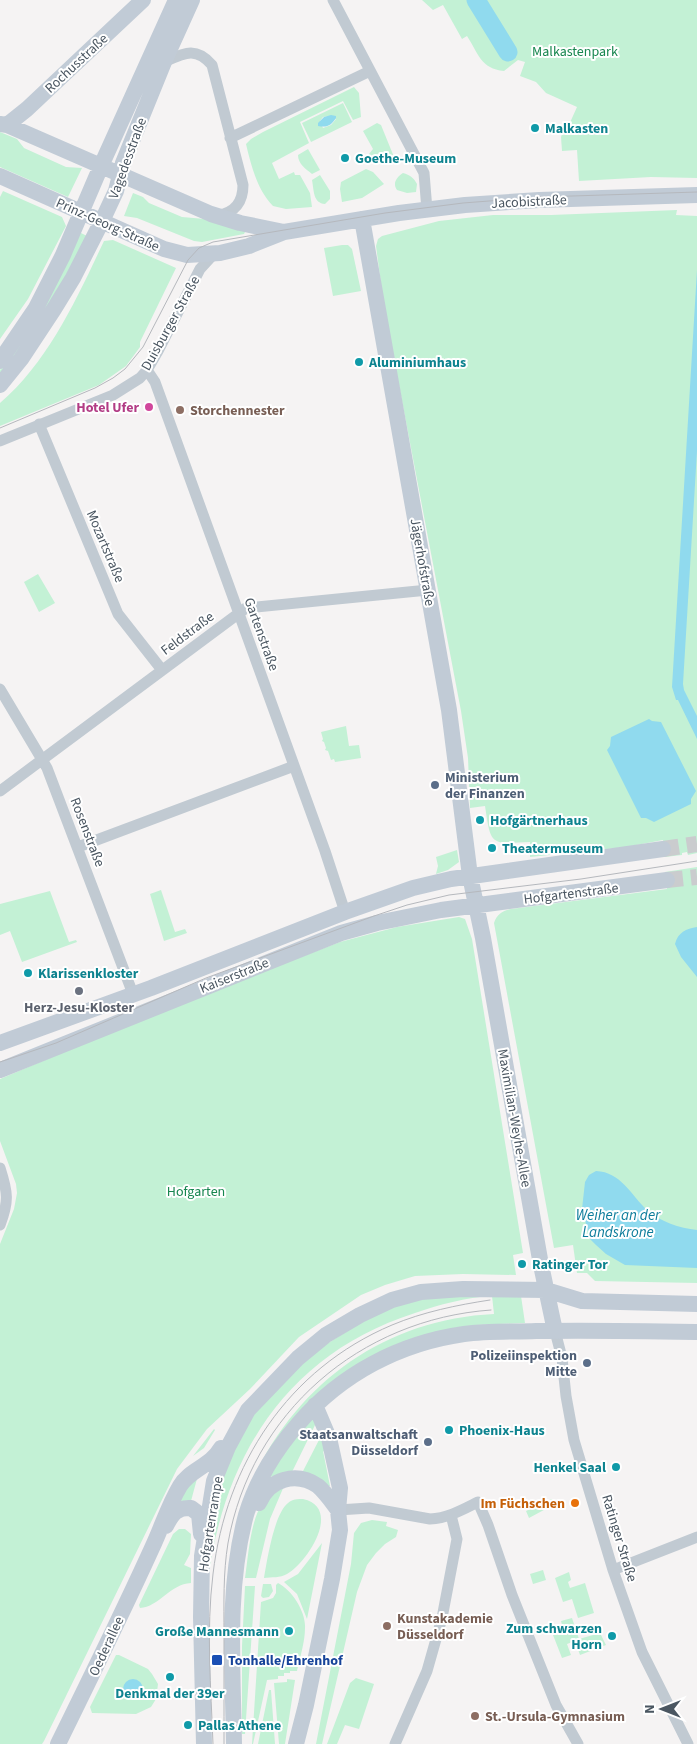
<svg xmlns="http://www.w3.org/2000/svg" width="697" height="1744" viewBox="0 0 697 1744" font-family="'Source Sans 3',sans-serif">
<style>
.green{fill:#c3f1d5;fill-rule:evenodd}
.water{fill:#90daee}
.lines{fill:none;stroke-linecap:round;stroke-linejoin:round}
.river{stroke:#90daee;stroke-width:19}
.secondary-tunnel{stroke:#caccce;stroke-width:16;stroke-dasharray:16 8;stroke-linecap:butt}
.street{stroke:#c1cad2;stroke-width:11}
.secondary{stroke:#c1cbd6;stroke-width:16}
.tram{stroke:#b5b8bd;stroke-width:1}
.culture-dot{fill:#0f9aa8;stroke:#fff;stroke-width:2}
.hotel-dot{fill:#d1479c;stroke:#fff;stroke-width:2}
.education-dot{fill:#8d6e63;stroke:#fff;stroke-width:2}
.service-dot{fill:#5c6f8a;stroke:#fff;stroke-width:2}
.worship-dot{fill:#6b7280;stroke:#fff;stroke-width:2}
.food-dot{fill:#e8710a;stroke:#fff;stroke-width:2}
.transit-dot{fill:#1a4fb4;stroke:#fff;stroke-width:2}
.labels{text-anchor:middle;stroke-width:4;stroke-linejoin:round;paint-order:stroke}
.park-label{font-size:14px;fill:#17864f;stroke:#fff}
.street-label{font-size:14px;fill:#4a5661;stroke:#fff}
.culture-label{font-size:14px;font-weight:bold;fill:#0d838f;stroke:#fff;text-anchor:start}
.hotel-label{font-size:14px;font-weight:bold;fill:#b23c85;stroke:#fff;text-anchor:end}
.education-label{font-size:14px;font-weight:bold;fill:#785e54;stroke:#fff;text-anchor:start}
.service-label{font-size:14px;font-weight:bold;fill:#4e5e75;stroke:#fff;text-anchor:end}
.worship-label{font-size:14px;font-weight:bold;fill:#5b616d;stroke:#fff}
.food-label{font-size:14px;font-weight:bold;fill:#c56008;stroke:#fff;text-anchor:end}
.transit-label{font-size:14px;font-weight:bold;fill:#164399;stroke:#fff;text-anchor:start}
.water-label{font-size:15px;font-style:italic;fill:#0c7c9b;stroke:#fff}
</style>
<rect width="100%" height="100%" fill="#f5f3f3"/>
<path class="green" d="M422 0H697V178L651 177 579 181 577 150 562 151 561 137 565 126 568 127 577 107 546 93 536 82 520 76 525 62 518 60 504 71C481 69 478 53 467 36L462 39 443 5 433 10Z
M354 87 359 93 361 117 353 120 343 101 300 122 309 143 272 163 279 179 294 172 295 175H300L310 193 312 207 286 209 273 206C257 190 251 165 246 144L251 139 263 132Z
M343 103 352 122 311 142 302 123ZM330 116 336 119 331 125 323 128 320 121 323 117Z
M377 123 381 125 394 157 393 162C384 167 378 164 369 161V154L373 149 363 131Z
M0 132 17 139 24 148 66 167 82 168 68 197 0 167Z
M308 149 320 170 312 174C306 169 298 164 298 155Z
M366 169 373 172 384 184 362 198 342 202 340 189 341 182Z
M403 173C410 175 414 178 417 184L416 192 407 193 397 190C392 183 397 177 403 173Z
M320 175 330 191V199L325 204C313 203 314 191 312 180Z
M3 191 62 217 66 226 28 299 0 339V197Z
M133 193 143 197 149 203 182 217 205 219 246 230 244 234 202 242 194 241 137 218 124 216Z
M677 210 676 215 697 216V853L688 855 687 852 682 853V855L665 857 663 840 626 847 530 857V842C490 844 491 846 485 806L470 808 468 758 461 711 384 306 376 246 378 239 382 236 439 221 493 215H551Z
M81 233 87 236 64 283 0 379V370L15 350Z
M113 240 176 268 140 342V347L126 366 99 385 0 426V403C49 361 77 298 104 241Z
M342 245H348L352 249 361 291 333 296 324 248Z
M38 574 55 603 39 612 24 582Z
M346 726 349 746 359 745 361 758 335 762 334 759 331 760 328 751 325 750 326 748 324 742 322 741 323 739 321 732Z
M457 850 459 862 448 870 436 874 438 866 436 857Z
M697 867V1283L595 1281 587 1273H577L573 1245 554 1248 494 923C497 914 502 911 511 909L667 889 665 872Z
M161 890 175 932 185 929 187 933 164 941 150 894Z
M50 891 69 942 76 940 77 942 22 962 10 931 0 935V904Z
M459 917 465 919 472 939 523 1253 513 1255 516 1275 463 1274 415 1276 385 1285 361 1295 299 1337 250 1389 207 1429 177 1469 44 1741 42 1744H0V1244L14 1209 17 1193 16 1184 0 1141V1079L175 1005 340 942 397 927Z
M425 1296H521L525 1323 476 1325 368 1359 252 1481C297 1383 385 1319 494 1314L492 1296C466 1297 439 1305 415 1313 290 1353 225 1452 208 1579L214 1497 248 1419 311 1354 374 1314Z
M314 1416 316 1423 292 1472 270 1477 283 1454Z
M214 1429 215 1430 204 1448 193 1456Z
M323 1434 330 1456 323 1451 330 1486H329L302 1473 320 1438Z
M198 1475 191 1501 176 1502Z
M284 1486 270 1519 256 1578H245C248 1559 250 1523 261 1506 266 1499 277 1492 284 1486Z
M303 1499C343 1508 307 1563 287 1574 280 1578 272 1577 264 1578 267 1561 274 1514 288 1503 292 1499 298 1499 303 1499Z
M552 1499 555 1504 529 1518 526 1511Z
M372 1520 387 1522 386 1526 398 1530 396 1537 385 1544 376 1553 367 1565 357 1592 322 1744H316L351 1564 354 1533 361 1523Z
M179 1529H185L191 1534 190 1554 184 1565 191 1568V1583C170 1584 159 1607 140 1608L139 1605 173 1534Z
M322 1543 307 1619 297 1594 284 1582 298 1574Z
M543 1570 546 1580 533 1584 530 1574Z
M569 1572 571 1580 568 1582 570 1588 585 1583 594 1613 578 1618 572 1599 563 1602 555 1578Z
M278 1583C292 1590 306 1612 305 1628 305 1642 300 1657 297 1671H290V1673H284V1676H278V1679L267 1680 253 1744H252L261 1602 273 1598 276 1593V1585Z
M263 1584H271L273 1591 269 1597 263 1598 261 1596Z
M245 1586H255L245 1734H242V1646Z
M572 1618 579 1639 600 1633 606 1645 580 1655 575 1641 567 1644 571 1655 562 1658 553 1635 564 1632 561 1621Z
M116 1655H119L148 1669 152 1674 158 1684 156 1699 151 1707 136 1714 92 1713 90 1707ZM128 1681 142 1685 143 1692 139 1697 127 1696 124 1687Z
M356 1678 374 1684 359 1729 345 1725 337 1744H327L350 1683Z
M287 1679 295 1680 285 1744H279L274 1683 287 1682Z
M269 1690H271L275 1744H258Z"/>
<path class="water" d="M331 115 336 116V118C331 125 328 128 318 126V123L324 117Z
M697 270V451L683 684 684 690 697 716V739L678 700H676L672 687Z
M649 719 652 721 661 722 696 791 691 799V804L654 822 646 818H641L607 750 610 746 611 737Z
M697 927V977L681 957 675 944C678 932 686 929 697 927Z
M596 1171C621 1172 631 1195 647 1210 661 1222 679 1228 697 1230V1268L625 1265 606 1254 596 1245 590 1239 582 1209 585 1182 589 1175Z
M123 1689a10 10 0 1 1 20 0a10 10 0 1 1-20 0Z"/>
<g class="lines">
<path class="river" d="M476 0 508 52"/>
<path class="secondary-tunnel" d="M663 849 697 844
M667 880 697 877"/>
<path class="street" d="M333 0 424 173 427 210
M164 62C184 53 196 46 212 65L243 185C243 202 235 213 218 215
M230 138 370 71
M147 370 155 382 325 851 345 912
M39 424 118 614 162 670
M0 441 113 395 140 378 147 370 158 351 200 269 211 257 218 253
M0 689 47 768 133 994
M0 791 246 608 428 590
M78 847 294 766
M0 1168C8 1193 9 1201 0 1225
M555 1331 562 1358 566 1396 574 1440 613 1570 642 1652 688 1744
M338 1510 369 1508 430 1519C448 1518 462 1510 478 1502L488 1525 512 1595 556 1705 578 1744
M613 1570 697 1537
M395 1744 427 1671 442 1618 457 1539 451 1515"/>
<path class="secondary" d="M0 124 7 125 211 214 240 223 284 232
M7 125 27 109 143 0
M0 176 164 249 187 255 220 253 249 246 284 232 399 213 465 205 539 200 697 195
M362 219 449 710 470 876 483 938 541 1265 555 1331
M0 361 36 308 63 255 101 166 176 0
M0 385 21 359 54 309 73 278 102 221 116 191 123 163 164 62 192 0
M0 1043 151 988 345 912 413 888 451 879 663 849
M0 1070 341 933 377 923 441 910 667 880
M259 1503C269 1479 296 1471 318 1486 326 1493 332 1502 338 1510
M166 1526C172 1514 177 1507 191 1508L199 1514 201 1534
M58 1744C90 1679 122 1614 152 1548 162 1527 168 1506 180 1486 190 1469 210 1467 221 1448
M204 1744 201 1617 202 1556 214 1481 228 1447 248 1410 298 1358 326 1335 360 1315 392 1300 421 1292 463 1289 546 1290 582 1301 697 1304
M234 1744C233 1669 226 1589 246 1515 256 1482 276 1449 299 1423 341 1374 400 1343 464 1334 488 1331 512 1332 536 1331 590 1330 643 1331 697 1332
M296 1744 306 1705 332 1579 340 1530 338 1510 340 1488 329 1438 315 1405"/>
<path class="tram" d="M0 428 95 388 113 378 125 369 143 347 188 260 199 248 213 242 385 213 463 203 541 197 697 192
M0 1062 56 1043 206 978 374 916 407 905 449 895 581 879 697 861
M213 1744C211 1688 206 1630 213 1574 226 1464 288 1369 392 1325 423 1312 457 1305 490 1300
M224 1744C224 1707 224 1671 224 1634 224 1604 223 1573 228 1543 251 1413 360 1319 491 1310"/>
</g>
<g class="culture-dot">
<circle cx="535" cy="128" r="5"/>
<circle cx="345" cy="158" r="5"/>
<circle cx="359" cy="362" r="5"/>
<circle cx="480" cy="820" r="5"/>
<circle cx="492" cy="848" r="5"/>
<circle cx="28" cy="973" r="5"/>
<circle cx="522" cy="1264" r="5"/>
<circle cx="449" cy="1430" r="5"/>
<circle cx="616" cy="1467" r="5"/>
<circle cx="289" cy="1631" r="5"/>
<circle cx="612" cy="1636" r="5"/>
<circle cx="170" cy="1677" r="5"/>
<circle cx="188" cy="1725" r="5"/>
</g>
<circle class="hotel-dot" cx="149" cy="407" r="5"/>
<g class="education-dot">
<circle cx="180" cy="410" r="5"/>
<circle cx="387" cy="1626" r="5"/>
<circle cx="475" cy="1716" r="5"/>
</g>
<g class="service-dot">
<circle cx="435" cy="785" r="5"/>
<circle cx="587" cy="1363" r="5"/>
<circle cx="428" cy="1442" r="5"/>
</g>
<circle class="worship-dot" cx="79" cy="991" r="5"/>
<circle class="food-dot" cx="575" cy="1503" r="5"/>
<rect class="transit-dot" x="211" y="1654" width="12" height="12" rx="2.5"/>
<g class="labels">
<g class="park-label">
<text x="575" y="56">Malkastenpark</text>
<text x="196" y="1196">Hofgarten</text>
</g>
<g class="street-label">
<text transform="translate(76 63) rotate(-43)" y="5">Rochusstraße</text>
<text transform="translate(127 158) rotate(-70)" y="5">Vagedesstraße</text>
<text transform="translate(529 201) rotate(-3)" y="5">Jacobistraße</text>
<text transform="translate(108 224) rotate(24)" y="5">Prinz-Georg-Straße</text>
<text transform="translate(170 323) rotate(-61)" y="5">Duisburger Straße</text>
<text transform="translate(106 546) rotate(67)" y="5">Mozartstraße</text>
<text transform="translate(423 562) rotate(80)" y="5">Jägerhofstraße</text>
<text transform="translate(187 633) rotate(-37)" y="5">Feldstraße</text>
<text transform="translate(262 634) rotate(70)" y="5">Gartenstraße</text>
<text transform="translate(88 832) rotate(69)" y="5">Rosenstraße</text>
<text transform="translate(571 893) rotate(-7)" y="5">Hofgartenstraße</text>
<text transform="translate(234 975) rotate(-22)" y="5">Kaiserstraße</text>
<text transform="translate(515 1118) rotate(80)" y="5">Maximilian-Weyhe-Allee</text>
<text transform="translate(210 1524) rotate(-81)" y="5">Hofgartenrampe</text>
<text transform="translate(620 1538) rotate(73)" y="5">Ratinger Straße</text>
<text transform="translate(106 1646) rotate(-65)" y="5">Oederallee</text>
</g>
<g class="culture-label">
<text x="545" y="133">Malkasten</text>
<text x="355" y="163">Goethe-Museum</text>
<text x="369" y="367">Aluminiumhaus</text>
<text x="490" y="825">Hofgärtnerhaus</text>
<text x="502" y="853">Theatermuseum</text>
<text x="38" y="978">Klarissenkloster</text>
<text x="532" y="1269">Ratinger Tor</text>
<text x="459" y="1435">Phoenix-Haus</text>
<text x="606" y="1472" text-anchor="end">Henkel Saal</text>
<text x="602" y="1633" text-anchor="end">Zum schwarzen<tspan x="602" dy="16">Horn</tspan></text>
<text x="279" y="1636" text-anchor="end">Große Mannesmann</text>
<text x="170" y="1698" text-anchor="middle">Denkmal der 39er</text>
<text x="198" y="1730">Pallas Athene</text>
</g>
<g class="hotel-label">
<text x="139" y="412">Hotel Ufer</text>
</g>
<g class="education-label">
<text x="190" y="415">Storchennester</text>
<text x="397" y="1623">Kunstakademie<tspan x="397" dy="16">Düsseldorf</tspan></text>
<text x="485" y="1721">St.-Ursula-Gymnasium</text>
</g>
<g class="service-label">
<text x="445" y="782" text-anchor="start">Ministerium<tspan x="445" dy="16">der Finanzen</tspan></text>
<text x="577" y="1360">Polizeiinspektion<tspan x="577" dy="16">Mitte</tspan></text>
<text x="418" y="1439">Staatsanwaltschaft<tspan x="418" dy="16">Düsseldorf</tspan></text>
</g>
<g class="worship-label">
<text x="79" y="1012">Herz-Jesu-Kloster</text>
</g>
<g class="food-label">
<text x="565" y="1508">Im Füchschen</text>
</g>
<g class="transit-label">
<text x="228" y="1665">Tonhalle/Ehrenhof</text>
</g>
<g class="water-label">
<text x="618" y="1220">Weiher an der<tspan x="618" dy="17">Landskrone</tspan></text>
</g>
</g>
<g transform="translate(662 1709) rotate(270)" stroke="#ffffff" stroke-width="4" paint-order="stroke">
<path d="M0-4L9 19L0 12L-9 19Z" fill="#4a5661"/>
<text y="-8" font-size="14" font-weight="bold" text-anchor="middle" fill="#4a5661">N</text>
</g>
</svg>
